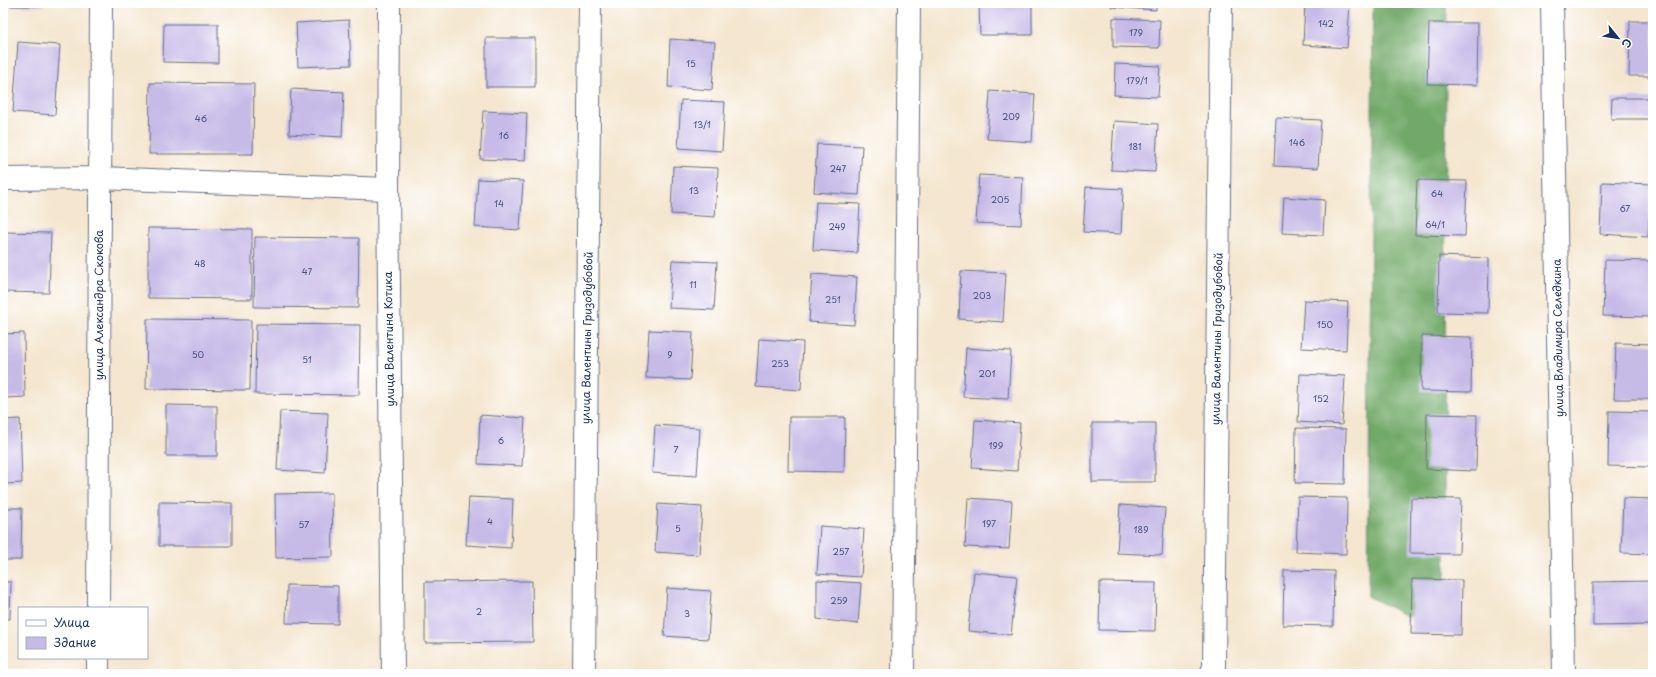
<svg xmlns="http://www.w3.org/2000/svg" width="1656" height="677" viewBox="0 0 1656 677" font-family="'Playpen Sans',sans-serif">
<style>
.forest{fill:#71a967;stroke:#466c62}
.building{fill:#c6bae7}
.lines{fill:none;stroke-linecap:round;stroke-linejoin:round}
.street-casing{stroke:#676f86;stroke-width:24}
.street{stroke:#fff;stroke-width:22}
.labels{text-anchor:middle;stroke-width:3;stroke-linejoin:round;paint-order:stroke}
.number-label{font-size:9px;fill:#465280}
.street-label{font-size:11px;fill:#1b2f5e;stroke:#fff}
</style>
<rect width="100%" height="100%" fill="#fff"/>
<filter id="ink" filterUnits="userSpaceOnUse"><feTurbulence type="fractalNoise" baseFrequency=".025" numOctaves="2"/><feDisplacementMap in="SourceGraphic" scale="8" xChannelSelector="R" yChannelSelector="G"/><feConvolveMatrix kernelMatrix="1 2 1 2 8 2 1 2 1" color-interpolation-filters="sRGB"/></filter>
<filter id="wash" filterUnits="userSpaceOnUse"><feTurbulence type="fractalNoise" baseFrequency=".012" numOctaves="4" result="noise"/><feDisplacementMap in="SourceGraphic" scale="16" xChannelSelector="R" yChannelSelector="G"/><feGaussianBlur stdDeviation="0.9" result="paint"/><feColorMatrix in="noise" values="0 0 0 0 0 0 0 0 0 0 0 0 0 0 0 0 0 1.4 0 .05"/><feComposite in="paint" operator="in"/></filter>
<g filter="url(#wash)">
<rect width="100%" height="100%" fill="#f4e6cf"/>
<path class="forest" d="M1373 3H1446L1445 599 1408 617 1368 596Z"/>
<g id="blocks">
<path class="building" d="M3 3H44V6H3Z
M682 3H709V6L682 4Z
M979 3H1032V35H980Z
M1112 3H1156V10L1111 7Z
M1305 3H1350L1347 48 1303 45Z
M1113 18 1160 20 1159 48 1113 47Z
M349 20 351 65 298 67 296 23Z
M1630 21H1653V76H1629Z
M1429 23H1478L1477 85 1427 84Z
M164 24H218V63L163 62Z
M486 38H535V87H486Z
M670 39 715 42 712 90 668 87Z
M18 42 60 45 55 115 13 112Z
M1115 64 1160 66 1158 97 1114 95Z
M150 83 254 84 253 154H149Z
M291 89 344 92 342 137 289 134Z
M990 91 1035 94 1032 142 987 139Z
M1612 98H1653V119H1611Z
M681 100 725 102 722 151 678 148Z
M483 111 527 113 525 161 480 159Z
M1276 118 1321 120 1318 168 1274 166Z
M1114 121 1158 124 1155 172 1111 170Z
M817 144 862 146 859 195 814 192Z
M673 166 718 168 715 217 671 214Z
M979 175 1023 177 1021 225 976 223Z
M478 179 523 181 520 230 475 227Z
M1417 180 1467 181 1465 236 1415 235Z
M1602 182 1651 184 1648 237 1600 234Z
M1086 187 1123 189 1121 234 1083 232Z
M1284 197 1325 200 1323 235 1282 233Z
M816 202 860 204 857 253 813 250Z
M148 228 252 229V299L148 298Z
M3 232 51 233 49 293 3 292Z
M255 237 359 238 358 308 254 307Z
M1439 256 1489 258 1488 313 1438 312Z
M672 260 717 262 714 310 669 308Z
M1605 260 1653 261V317L1603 316Z
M961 271 1006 273 1003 322 959 319Z
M812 274 857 277 854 325 809 322Z
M1304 300 1348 302 1346 350 1301 348Z
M147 319 251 320 250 390 146 389Z
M256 324 360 325 359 395 255 394Z
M649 330 693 332 690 380 646 378Z
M24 333 25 397 3 398V334Z
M1422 336 1472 337 1471 392 1421 391Z
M759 339 803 342 801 390 756 387Z
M1616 343 1653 344V399H1614Z
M966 348 1011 351 1008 399 963 397Z
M1300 374 1345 376 1342 425 1298 422Z
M166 405 217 406V456H166Z
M280 411 328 413 325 473 277 470Z
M1609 411 1653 412V467L1608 466Z
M1427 414 1477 415 1476 471 1426 469Z
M480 415 525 418 522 466 478 464Z
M789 417H845L844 472 788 471Z
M20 419 22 483 3 484V420Z
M975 420 1020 423 1017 471 972 468Z
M1092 423H1155V482H1092Z
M655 425 700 428 697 476 652 473Z
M1296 428 1346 429 1345 484 1295 483Z
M332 493 333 557 276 558 275 494Z
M469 497 513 499 511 548 466 545Z
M1298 497 1347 498 1346 554 1296 552Z
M968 498 1012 501 1009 549 965 547Z
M1411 498 1461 499 1459 554 1410 553Z
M1623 498 1653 499V554L1621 553Z
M159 502 232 503V546H159Z
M658 504 702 507 699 555 655 552Z
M1120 505 1165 508 1162 555 1117 553Z
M3 508H22L21 560H3Z
M820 526 864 529 861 577 817 574Z
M1284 570 1334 571 1333 626 1283 625Z
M974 572 1017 576 1011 635 968 631Z
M1412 579 1462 580 1461 635 1411 634Z
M817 580 861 583 858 624 817 619Z
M532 581 533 642 425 643V582Z
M1653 581V625L1593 626V582Z
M3 582H11L10 619H3Z
M1100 582 1156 583 1155 631 1099 630Z
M287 585 338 586V624L286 623Z
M667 588 711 591 708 639 664 636Z"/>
</g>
</g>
<g filter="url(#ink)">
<use href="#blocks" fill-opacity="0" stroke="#676f86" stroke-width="1"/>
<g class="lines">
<g class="street-casing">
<path id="street" d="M389 3 388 189 393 674
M1552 3 1564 674
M3 179 99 178 388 189
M98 608 101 3
M98 674V658
M584 674 590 3
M903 674 909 3
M1211 674 1214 667 1221 3"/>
</g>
<use href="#street" class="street"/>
</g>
</g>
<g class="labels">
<g class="number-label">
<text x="1326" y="27">142</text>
<text x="1136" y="36">179</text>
<text x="691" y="67">15</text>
<text x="1137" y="84">179/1</text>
<text x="1011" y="120">209</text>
<text x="201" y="122">46</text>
<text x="702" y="128">13/1</text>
<text x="504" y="139">16</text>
<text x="1297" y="146">146</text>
<text x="1135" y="150">181</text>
<text x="838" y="172">247</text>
<text x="694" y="194">13</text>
<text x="1437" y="197">64</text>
<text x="1000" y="203">205</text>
<text x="499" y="207">14</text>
<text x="1625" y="212">67</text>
<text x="1435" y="228">64/1</text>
<text x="837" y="230">249</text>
<text x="200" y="267">48</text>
<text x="307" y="275">47</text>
<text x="693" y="288">11</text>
<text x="982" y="299">203</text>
<text x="833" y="303">251</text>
<text x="1325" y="328">150</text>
<text x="198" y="358">50</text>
<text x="670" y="358">9</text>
<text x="307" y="363">51</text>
<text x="780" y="367">253</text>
<text x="987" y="377">201</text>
<text x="1321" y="402">152</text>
<text x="501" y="444">6</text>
<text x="996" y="449">199</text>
<text x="676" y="453">7</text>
<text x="490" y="525">4</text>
<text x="989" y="527">197</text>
<text x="304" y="528">57</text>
<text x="678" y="532">5</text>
<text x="1141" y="533">189</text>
<text x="841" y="555">257</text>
<text x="839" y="604">259</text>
<text x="479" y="615">2</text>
<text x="687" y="617">3</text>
</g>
<g class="street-label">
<text transform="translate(99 305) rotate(-90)" y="4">улица Александра Скокова</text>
<text transform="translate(587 338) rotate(-89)" y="4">улица Валентины Гризодубовой</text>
<text transform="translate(1558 338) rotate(-91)" y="4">улица Владимира Селедкина</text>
<text transform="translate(389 339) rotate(-91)" y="4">улица Валентина Котика</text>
<text transform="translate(1217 339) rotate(-89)" y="4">улица Валентины Гризодубовой</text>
</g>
</g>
<rect width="1656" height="677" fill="none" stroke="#fff" stroke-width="16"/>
<rect x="18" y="607" width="130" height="52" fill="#ffffff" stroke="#a4acbf"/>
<rect x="26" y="620" width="20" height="6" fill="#ffffff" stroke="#a4acbf"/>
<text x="54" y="627" font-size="12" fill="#1b2f5e">Улица</text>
<rect x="26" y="637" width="20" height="12" fill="#c6bae7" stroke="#a4acbf"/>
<text x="54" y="647" font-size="12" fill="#1b2f5e">Здание</text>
<g transform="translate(1618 38) rotate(120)" stroke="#ffffff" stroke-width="3" paint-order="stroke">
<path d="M0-3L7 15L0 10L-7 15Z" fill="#1b2f5e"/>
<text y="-6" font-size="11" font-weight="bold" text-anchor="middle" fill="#1b2f5e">С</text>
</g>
</svg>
